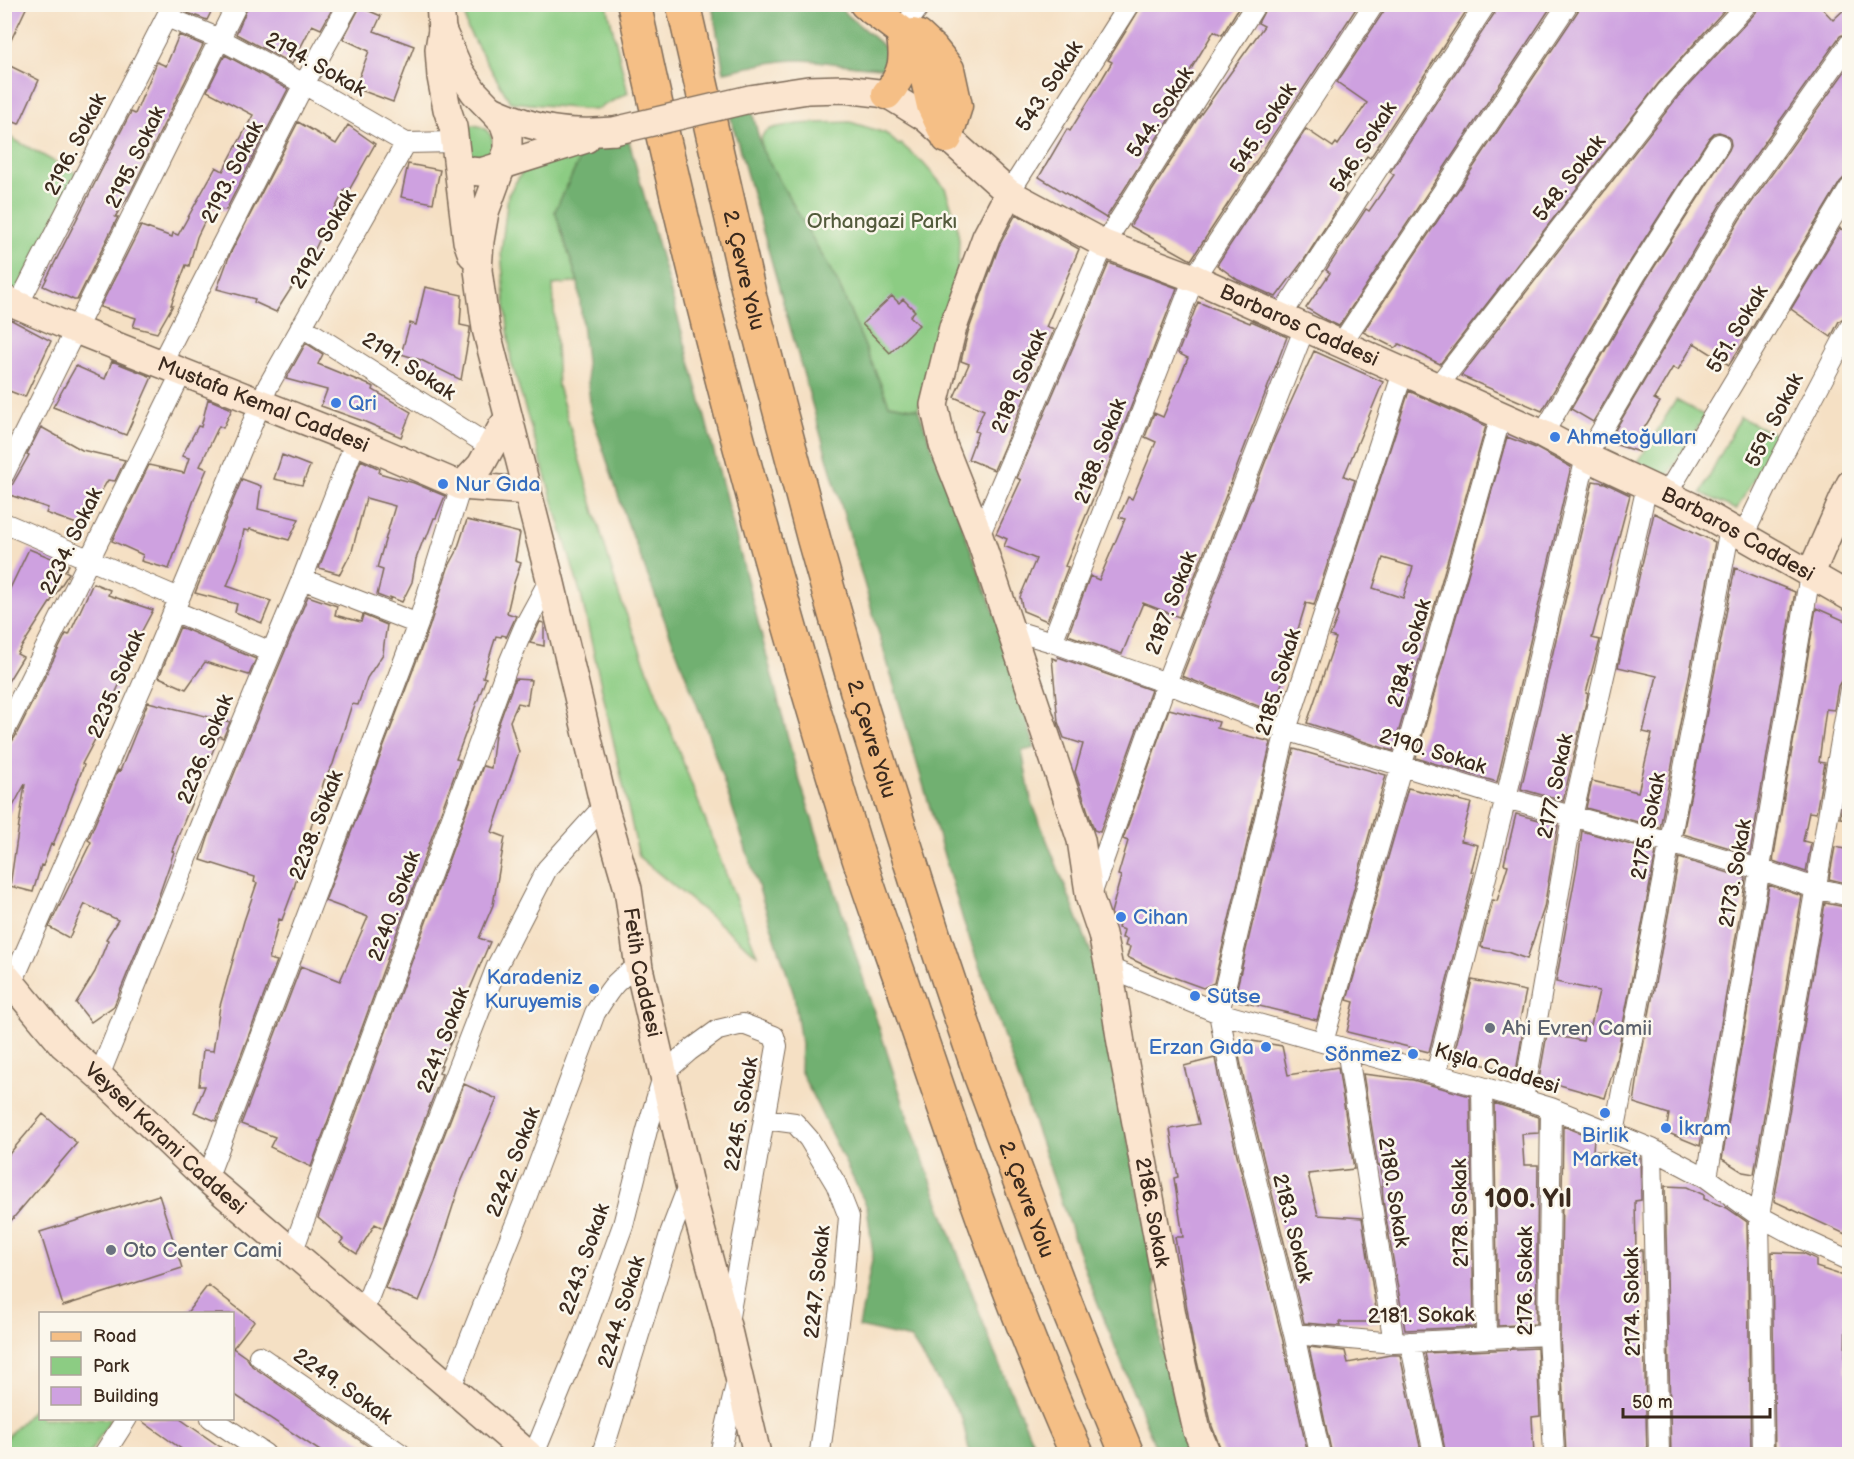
<svg xmlns="http://www.w3.org/2000/svg" width="1854" height="1459" viewBox="0 0 1854 1459" font-family="'Balsamiq Sans',sans-serif">
<style>
.green{fill:#8ccc83;stroke:#647b50;stroke-width:1.5}
.forest{fill:#71b071;stroke:#566d48;stroke-width:1.5}
.building{fill:#cea1e0;fill-rule:evenodd}
.lines{fill:none;stroke-linecap:round;stroke-linejoin:round}
.street-casing{stroke:#7c6a58;stroke-width:22}
.secondary-casing{stroke:#7c6a58;stroke-width:30}
.primary-casing{stroke:#7c6a58;stroke-width:33}
.highway-casing{stroke:#7c6a58;stroke-width:36}
.street{stroke:#fff;stroke-width:20}
.secondary{stroke:#fbe5cf;stroke-width:27}
.primary{stroke:#f5bf86;stroke-width:30}
.highway{stroke:#f5bf86;stroke-width:33}
.secondary-bridge-casing{stroke:#7c6a58;stroke-width:30;stroke-linecap:butt}
.secondary-bridge{stroke:#fbe5cf;stroke-width:27}
.shop-dot{fill:#3f7fe0;stroke:#fbf7ec;stroke-width:2}
.worship-dot{fill:#6b7280;stroke:#fbf7ec;stroke-width:2}
.labels{text-anchor:middle;stroke-width:5;stroke-linejoin:round;paint-order:stroke}
.street-label{font-size:21px;fill:#3b2a1e;stroke:#fbf7ec}
.park-label{font-size:21px;fill:#535b3c;stroke:#fbf7ec}
.shop-label{font-size:21px;fill:#366cbe;stroke:#fbf7ec;text-anchor:start}
.worship-label{font-size:21px;fill:#5b616d;stroke:#fbf7ec;text-anchor:start}
.district-label{font-size:27px;font-weight:bold;fill:#3b2a1e;stroke:#fbf7ec}
</style>
<rect width="100%" height="100%" fill="#fbf7ec"/>
<filter id="ink" filterUnits="userSpaceOnUse"><feTurbulence type="fractalNoise" baseFrequency=".0167" numOctaves="2"/><feDisplacementMap in="SourceGraphic" scale="12" xChannelSelector="R" yChannelSelector="G"/><feConvolveMatrix kernelMatrix="1 2 1 2 8 2 1 2 1" color-interpolation-filters="sRGB"/></filter>
<filter id="wash" filterUnits="userSpaceOnUse"><feTurbulence type="fractalNoise" baseFrequency=".008" numOctaves="4" result="noise"/><feDisplacementMap in="SourceGraphic" scale="24" xChannelSelector="R" yChannelSelector="G"/><feGaussianBlur stdDeviation="1.35" result="paint"/><feColorMatrix in="noise" values="0 0 0 0 0 0 0 0 0 0 0 0 0 0 0 0 0 1.4 0 .05"/><feComposite in="paint" operator="in"/></filter>
<g filter="url(#wash)">
<rect width="100%" height="100%" fill="#f5e0c4"/>
<path class="green" d="M464 5H607L628 93 595 110 510 102 467 28Z
M850 122 885 133 899 145 901 144 923 163 945 188 955 217 959 239 958 268 918 409 889 404 839 285 762 150C761 143 760 137 765 132 777 122 833 123 850 122Z
M471 125C502 124 499 173 469 155L462 130Z
M4 134 77 174 15 296 5 290Z
M586 146 555 211 578 282 553 285 558 386 619 595 757 955 639 857 581 595 511 361 501 253 508 195 526 165Z
M1676 400 1705 416 1667 477 1638 462Z
M1740 417 1778 436 1736 510 1701 493Z
M40 1402V1418L111 1419 89 1454H5V1439Z"/>
<path class="forest" d="M712 5H836L888 50 894 68C861 70 829 60 797 60 774 60 746 68 724 72Z
M752 111 762 150 839 285 889 404 918 409 1001 630 1035 748 1022 751 1031 800 1096 965 1154 1273 1161 1345 1188 1453 1186 1454H1158L1089 1281 963 920 829 464 730 115Z
M629 141 699 394 796 769 909 1121 994 1352 1038 1454H970L962 1418 911 1339 859 1327 873 1254 867 1207 800 1070 801 1044 794 995 707 731 626 519 591 412 578 282 555 211 586 146Z"/>
<g id="blocks">
<path class="building" d="M4 4H28L4 55Z
M191 4H215L207 20 188 13Z
M249 4H335L321 29 312 25 292 64 236 34Z
M1141 4H1241L1222 35 1214 31 1185 79 1192 83 1106 218 1039 177 1067 129 1070 131 1099 84 1112 62 1108 60 1139 10Z
M1268 4H1359L1191 260 1130 226 1196 121 1264 26 1258 23Z
M1386 4H1471L1370 158 1367 156 1342 192 1346 195 1306 257 1276 297 1238 280 1217 265 1306 129 1333 147 1336 143 1338 145 1367 103 1337 82 1384 11Z
M1498 4H1553L1339 326 1326 320 1306 308 1330 273 1326 270 1366 209 1369 211 1394 175 1390 172 1496 11Z
M1580 4H1730L1658 84 1440 364 1399 344 1395 348 1363 332 1578 11Z
M1759 4H1818L1833 20 1850 4V31L1840 36 1720 205 1593 422 1571 409 1646 280 1729 150 1731 145 1730 139 1725 134 1719 132 1714 133 1709 138 1626 268 1542 411 1461 376 1676 99 1756 12Z
M360 7 381 16 374 31 414 46 393 102 355 88 369 51 343 39Z
M179 35 203 45 129 195 115 217H118L77 300H74L43 286 119 135 131 112 135 114 157 62 166 66Z
M225 55 288 89 226 210 211 208 197 237 189 266 186 265 171 305H173L157 333 133 327 136 318 100 307 141 226 172 237 173 233 178 235 216 167 223 171 253 115 207 91Z
M4 63 39 80 19 124 4 118Z
M1850 64V176L1844 178 1840 182 1743 343 1729 365 1694 343 1678 370 1673 367 1654 399 1660 402 1643 430 1648 432 1639 452 1608 442 1740 219Z
M298 122 336 144 348 125 375 144 348 192 345 189 310 259 276 312 254 302 255 299 217 289 230 254Z
M408 164 440 170 433 203 401 197Z
M1016 214 1079 249 1046 327 1054 330 994 470 968 459 978 432 975 431 984 410 954 397 969 364 961 361 968 332 999 246Z
M1840 228 1850 235V310L1847 316 1839 321 1831 337 1791 309Z
M1109 263 1177 288 1101 484H1099L1065 566 1068 567 1047 621 1023 611 1020 597 1036 559 1004 546 1007 539 996 534 1021 480 1017 478Z
M425 287 462 295 460 325 470 327V330L461 380 421 360 401 354 410 323 416 325Z
M892 296 899 303 903 299 915 311 910 316 919 325 890 353 862 324Z
M1198 302 1250 323 1251 321 1258 324 1287 337 1179 617 1143 603 1122 654 1068 635 1090 576 1099 580 1125 519 1119 517 1128 497 1132 499 1156 442 1145 437 1154 413 1163 417 1188 358 1178 353Z
M4 316 51 341 25 397 4 389Z
M306 343 323 354 318 364 374 387 373 390 411 412 401 437 363 421 321 406 327 390 286 379Z
M1314 351 1383 382 1344 476 1355 480 1314 605 1306 603 1273 712 1182 676 1275 437Z
M112 361 152 377 126 435 53 407 76 366 105 379Z
M1409 391 1486 426 1393 751 1307 723 1336 638 1330 636 1338 616 1337 611ZM1383 558 1413 567 1403 598 1373 588Z
M208 399 232 409 223 428 219 426 200 466 207 469 195 497 169 569 141 561 143 555 112 541 149 465 184 473 189 458 182 456 198 426 201 427Z
M41 427 82 450 125 460 115 481 108 480 89 511 85 527 46 513 48 508 7 494 29 455 27 454Z
M1507 437 1536 448 1571 467 1497 782 1416 758Z
M282 455 310 466 302 485 274 479Z
M361 460 380 469 379 473 414 483 445 496 436 518H434L426 539 424 538 416 559 412 582 402 602 390 597V600L377 595 383 570 377 568 395 506 366 498 352 551 340 574 319 568Z
M242 479 261 486 258 509 299 519 289 540 250 529 249 531 244 530 238 558 227 586 271 601 262 623 235 612 237 604 195 593Z
M1593 481 1605 483 1630 495 1592 638 1600 640 1586 693 1588 694 1563 801 1521 789Z
M1654 513 1715 542 1660 828 1586 808 1592 781 1638 792 1652 734 1643 732 1657 676 1618 667Z
M467 520 520 533 515 561 521 563 514 583 507 613 516 616 506 638V636L502 635 501 637 496 636 483 677 486 678 456 759 460 760 311 1167 270 1147 275 1137 241 1124 301 966 340 981 368 917 325 901 429 628 448 568 456 553Z
M29 549 69 565 65 571 69 573 17 654 23 657 4 688V601Z
M1735 568 1795 592 1750 854 1683 834Z
M93 583 110 590 108 595 153 610 135 644 137 645 112 701 100 725 102 726 82 764 84 765 53 845 51 844 43 866 41 865 33 892 10 886 25 784 4 823V746L8 747 15 737 66 634 69 635Z
M308 596 337 606 335 615 361 622 363 615 387 625 384 644 383 654 367 678 358 705 352 704 333 764 324 781 294 888 282 920 279 919 269 959 277 961 216 1121 194 1112 205 1086H199L203 1050 213 1051 220 1006 244 921 257 883 254 882 255 877 201 860 208 838 241 757Z
M1816 608 1850 623V658L1847 678 1841 681 1838 686 1834 710 1826 709 1819 762 1825 763 1816 813 1809 812 1803 841 1811 843 1806 872 1773 861Z
M540 622 544 623V646L530 643Z
M180 627 256 659 249 675 205 662 186 689 159 677Z
M1058 657 1151 690 1100 832 1094 830 1075 772 1083 744 1064 738 1058 722 1052 658 1057 660Z
M515 679 531 680 527 705 518 703 510 721 519 752 492 832 505 837 493 905 479 938 490 942 464 1003 449 1031 455 1033 440 1066H442L439 1073 442 1074 383 1228 375 1224 357 1254 340 1243 343 1239 318 1218 483 766 491 768 495 734Z
M148 702 230 722 223 738 219 736 172 851 174 852 157 901 114 1006 91 1022 76 1003 95 972 108 940 106 939 118 920 85 904 69 938 49 927 91 842 88 840 118 770 120 771Z
M1169 709 1219 722 1217 728 1271 742 1214 983 1203 988 1159 972 1127 957 1130 947 1125 946 1127 939 1122 938 1124 930 1118 928 1120 919 1113 917 1111 913 1121 876 1118 875 1128 841 1123 839Z
M1294 749 1386 775 1317 1020 1234 1000Z
M1849 766H1850V819L1840 818Z
M1408 788 1471 803 1461 841 1478 845 1471 872H1474L1469 894 1429 1052 1347 1032 1354 1002 1347 1000Z
M1516 814 1558 825 1544 908 1527 959 1507 952 1481 947 1493 900 1497 901 1508 865 1504 864Z
M1582 831 1656 852 1616 1061 1605 1098 1539 1079 1547 1034 1583 1041 1586 1024 1591 1025 1599 991 1556 982 1578 861Z
M1835 847 1850 850V884L1829 879Z
M1679 858 1746 878 1700 1146 1666 1132 1669 1114 1634 1103 1640 1062Z
M1769 885 1802 896 1754 1174 1743 1172 1722 1159Z
M1825 903 1850 908V1210L1845 1234 1774 1201Z
M1472 980 1526 991 1518 1029 1523 1030 1516 1072 1453 1058Z
M1240 1039 1282 1046 1288 1075 1338 1067 1354 1169 1308 1174 1318 1215 1362 1218 1378 1322H1339L1340 1326 1304 1323 1245 1084 1238 1051 1243 1050Z
M1215 1058 1221 1090 1282 1337 1308 1455H1223L1212 1426 1193 1344 1175 1237H1183L1174 1178 1178 1177 1170 1129 1199 1124 1184 1066Z
M1363 1074 1413 1080 1470 1096 1474 1327 1405 1330 1383 1200 1381 1165 1378 1166Z
M464 1084 497 1099 459 1187 435 1262 419 1301 385 1288Z
M1494 1103 1539 1117V1133L1522 1134 1524 1165H1538L1536 1324 1498 1326Z
M43 1114 77 1143 4 1229V1160Z
M1563 1126 1594 1138 1593 1151 1632 1154 1640 1157 1641 1200 1635 1201 1636 1250H1642L1647 1455H1566L1560 1335Z
M1665 1186 1687 1187 1704 1195V1199L1727 1208 1747 1222 1751 1455H1671Z
M159 1195 182 1268 63 1306 40 1232Z
M1772 1252 1803 1253 1816 1259V1267L1850 1278V1302H1846L1845 1373H1849L1848 1455H1775Z
M208 1285 254 1321 233 1348 247 1358 252 1366 381 1455H326L232 1393V1314H186Z
M1309 1347 1345 1351 1348 1363 1390 1355H1400L1422 1455H1332Z
M1537 1348 1540 1416 1532 1417 1534 1455H1446L1425 1353Z
M139 1419H180L232 1455H190Z"/>
</g>
</g>
<g filter="url(#ink)">
<use href="#blocks" fill-opacity="0" stroke="#7c6a58" stroke-width="1.5"/>
<g class="lines">
<g class="street-casing">
<path id="street" d="M167 17 220 39 304 84 406 143
M901 31 921 4
M1009 193 1129 4
M18 305 173 4
M1281 316 1486 4
M301 326 491 447
M1341 344 1568 4
M161 364 304 84 349 4
M1437 387 1667 91 1747 4
M1543 434 1636 274 1719 144
M4 474 237 4
M1666 495 1850 188
M4 523 179 598
M979 536 1104 244 1256 4
M1743 536 1778 464 1850 327
M302 579 418 624
M174 611 271 652
M1009 629 1052 642 1166 683 1286 730 1506 798 1670 843 1759 869 1815 888 1850 896
M1052 642 1194 278 1374 4
M4 732 182 372
M1091 895 1166 683 1305 327
M1109 968 1219 1013 1482 1087 1551 1108 1652 1149 1707 1178 1759 1216 1798 1237 1850 1261
M12 983 152 663 268 386 406 143 455 142
M1323 1042 1501 416
M1347 1049 1394 1343
M1436 1074 1506 798 1586 457 1730 212 1850 43
M99 1076 230 752 302 579 356 441
M1482 1087 1486 1337
M1523 1100 1572 817 1647 486
M1551 1108 1548 1335 1554 1454
M765 1119 795 1123 809 1139 836 1184 849 1217 843 1286 820 1452 818 1454
M1614 1133 1730 528
M1652 1149 1659 1454
M1707 1178 1810 575
M207 1179 418 624 461 486
M292 1253 506 670 524 627 550 579
M363 1312 497 966 547 869 604 806
M1294 1334 1394 1343 1548 1335
M1410 1342 1434 1454
M259 1356 401 1454
M451 1387 527 1195 595 1013C608 993 615 977 639 968
M211 1418 265 1454
M104 1454 127 1418
M534 1454 584 1333 623 1225 647 1130 664 1073 689 1051 718 1030 743 1024 774 1036 777 1046 728 1322
M602 1454 671 1231 689 1184
M720 1454 737 1380
M1320 1454 1294 1334 1233 1087 1219 1013 1286 730 1403 372
M1763 1454 1759 1216 1850 689"/>
</g>
<g class="secondary-casing">
<g id="secondary">
<path d="M440 4 442 30 439 49 441 77 447 109 453 127 467 241 472 255"/>
<path id="s1" d="M442 30 460 71 474 92 503 122 508 136V149L485 212 480 241 478 270 486 329 550 579 604 806 628 889 639 968 689 1184 727 1326 757 1454"/>
<path id="s2" d="M750 99 808 90 844 89 887 94 926 118 1009 193 1104 244 1194 278 1543 434 1586 457 1691 506 1850 597"/>
<path d="M492 110C536 130 566 135 614 131"/>
<path d="M459 166 470 171 481 172 586 139"/>
<path id="s3" d="M1009 193 986 237 953 327 934 405 943 445 979 536 1081 840 1090 899 1102 934 1109 968 1121 1043 1178 1347 1197 1431 1207 1454"/>
<path id="s4" d="M4 299 76 330 356 441 461 486 528 491"/>
<path d="M461 486 481 465 502 427 508 420"/>
<path d="M1810 575 1850 484"/>
<path id="s5" d="M4 974 63 1045 99 1076 207 1179 528 1454"/>
</g>
</g>
<g class="primary-casing">
<path id="primary" d="M865 4 901 31 913 47 923 67 932 106 947 138
M913 34 919 36 933 49 949 69 957 106 947 138
M887 94C905 73 906 58 901 31"/>
</g>
<g class="highway-casing">
<g id="highway">
<path d="M634 4C694 288 769 569 855 846 872 901 893 956 912 1012 962 1160 1013 1311 1077 1454"/>
<path id="s6" d="M683 4 750 298 814 540 862 709 935 940 981 1077 1067 1307 1127 1454"/>
</g>
</g>
<use href="#street" class="street"/>
<use href="#secondary" class="secondary"/>
<use href="#primary" class="primary"/>
<use href="#highway" class="highway"/>
<g class="secondary-bridge-casing">
<path id="secondary-bridge" d="M614 131 750 99"/>
</g>
<use href="#secondary-bridge" class="secondary-bridge"/>
</g>
</g>
<g class="shop-dot">
<circle cx="336" cy="403" r="6"/>
<circle cx="1555" cy="437" r="6"/>
<circle cx="443" cy="484" r="6"/>
<circle cx="1121" cy="917" r="6"/>
<circle cx="594" cy="989" r="6"/>
<circle cx="1195" cy="996" r="6"/>
<circle cx="1266" cy="1047" r="6"/>
<circle cx="1413" cy="1054" r="6"/>
<circle cx="1605" cy="1113" r="6"/>
<circle cx="1666" cy="1128" r="6"/>
</g>
<g class="worship-dot">
<circle cx="1490" cy="1028" r="6"/>
<circle cx="111" cy="1250" r="6"/>
</g>
<g class="labels">
<g class="street-label">
<text transform="translate(316 64) rotate(29)" y="7">2194. Sokak</text>
<text transform="translate(1049 86) rotate(-57)" y="7">543. Sokak</text>
<text transform="translate(1160 112) rotate(-57)" y="7">544. Sokak</text>
<text transform="translate(1263 128) rotate(-57)" y="7">545. Sokak</text>
<text transform="translate(75 144) rotate(-63)" y="7">2196. Sokak</text>
<text transform="translate(1363 147) rotate(-57)" y="7">546. Sokak</text>
<text transform="translate(135 157) rotate(-64)" y="7">2195. Sokak</text>
<text transform="translate(232 172) rotate(-63)" y="7">2193. Sokak</text>
<text transform="translate(1569 178) rotate(-52)" y="7">548. Sokak</text>
<text transform="translate(323 239) rotate(-60)" y="7">2192. Sokak</text>
<text dy="7" stroke="none"><textPath href="#s6" startOffset="273">2. Çevre Yolu</textPath></text>
<text dy="7" stroke="none"><textPath href="#s2" startOffset="615">Barbaros Caddesi</textPath></text>
<text transform="translate(1737 329) rotate(-59)" y="7">551. Sokak</text>
<text transform="translate(409 366) rotate(33)" y="7">2191. Sokak</text>
<text transform="translate(1019 381) rotate(-67)" y="7">2189. Sokak</text>
<text dy="7" stroke="none"><textPath href="#s4" startOffset="280">Mustafa Kemal Caddesi</textPath></text>
<text transform="translate(1774 420) rotate(-63)" y="7">559. Sokak</text>
<text transform="translate(1100 451) rotate(-69)" y="7">2188. Sokak</text>
<text dy="7" stroke="none"><textPath href="#s2" startOffset="1101">Barbaros Caddesi</textPath></text>
<text transform="translate(71 541) rotate(-64)" y="7">2234. Sokak</text>
<text transform="translate(1171 603) rotate(-69)" y="7">2187. Sokak</text>
<text transform="translate(1409 653) rotate(-74)" y="7">2184. Sokak</text>
<text transform="translate(1278 682) rotate(-73)" y="7">2185. Sokak</text>
<text transform="translate(116 684) rotate(-67)" y="7">2235. Sokak</text>
<text dy="7" stroke="none"><textPath href="#s6" startOffset="759">2. Çevre Yolu</textPath></text>
<text transform="translate(205 749) rotate(-68)" y="7">2236. Sokak</text>
<text transform="translate(1433 751) rotate(17)" y="7">2190. Sokak</text>
<text transform="translate(1555 786) rotate(-78)" y="7">2177. Sokak</text>
<text transform="translate(316 825) rotate(-69)" y="7">2238. Sokak</text>
<text transform="translate(1648 826) rotate(-79)" y="7">2175. Sokak</text>
<text transform="translate(1735 873) rotate(-80)" y="7">2173. Sokak</text>
<text transform="translate(394 906) rotate(-70)" y="7">2240. Sokak</text>
<text dy="7" stroke="none"><textPath href="#s1" startOffset="987">Fetih Caddesi</textPath></text>
<text transform="translate(443 1040) rotate(-69)" y="7">2241. Sokak</text>
<text transform="translate(1497 1068) rotate(17)" y="7">Kışla Caddesi</text>
<text transform="translate(741 1114) rotate(-80)" y="7">2245. Sokak</text>
<text dy="7" stroke="none"><textPath href="#s5" startOffset="231">Veysel Karani Caddesi</textPath></text>
<text transform="translate(513 1162) rotate(-69)" y="7">2242. Sokak</text>
<text transform="translate(1394 1192) rotate(81)" y="7">2180. Sokak</text>
<text dy="7" stroke="none"><textPath href="#s6" startOffset="1245">2. Çevre Yolu</textPath></text>
<text dy="7" stroke="none"><textPath href="#s3" startOffset="1065">2186. Sokak</textPath></text>
<text transform="translate(1460 1213) rotate(-91)" y="7">2178. Sokak</text>
<text transform="translate(1293 1228) rotate(76)" y="7">2183. Sokak</text>
<text transform="translate(584 1259) rotate(-71)" y="7">2243. Sokak</text>
<text transform="translate(1525 1281) rotate(-90)" y="7">2176. Sokak</text>
<text transform="translate(817 1282) rotate(-84)" y="7">2247. Sokak</text>
<text transform="translate(1632 1302) rotate(-91)" y="7">2174. Sokak</text>
<text transform="translate(621 1312) rotate(-73)" y="7">2244. Sokak</text>
<text transform="translate(1421 1315) rotate(-1)" y="7">2181. Sokak</text>
<text transform="translate(343 1386) rotate(35)" y="7">2249. Sokak</text>
</g>
<g class="park-label">
<text x="882" y="228">Orhangazi Parkı</text>
</g>
<g class="shop-label">
<text x="348" y="410">Qri</text>
<text x="1567" y="444">Ahmetoğulları</text>
<text x="455" y="491">Nur Gıda</text>
<text x="1133" y="924">Cihan</text>
<text x="582" y="984" text-anchor="end">Karadeniz<tspan x="582" dy="24">Kuruyemis</tspan></text>
<text x="1207" y="1003">Sütse</text>
<text x="1254" y="1054" text-anchor="end">Erzan Gıda</text>
<text x="1401" y="1061" text-anchor="end">Sönmez</text>
<text x="1678" y="1135">İkram</text>
<text x="1605" y="1142" text-anchor="middle">Birlik<tspan x="1605" dy="24">Market</tspan></text>
</g>
<g class="worship-label">
<text x="1502" y="1035">Ahi Evren Camii</text>
<text x="123" y="1257">Oto Center Cami</text>
</g>
<g class="district-label">
<text x="1528" y="1207">100. Yıl</text>
</g>
</g>
<rect width="1854" height="1459" fill="none" stroke="#fbf7ec" stroke-width="24"/>
<rect x="39" y="1312" width="195" height="108" fill="#fbf7ec" stroke="#aea59a" stroke-width="1.5"/>
<rect x="51" y="1332" width="30" height="9" fill="#f5bf86" stroke="#aea59a" stroke-width="1.5"/>
<text x="93" y="1342" font-size="18" fill="#3b2a1e">Road</text>
<rect x="51" y="1357" width="30" height="18" fill="#8ccc83" stroke="#aea59a" stroke-width="1.5"/>
<text x="93" y="1372" font-size="18" fill="#3b2a1e">Park</text>
<rect x="51" y="1387" width="30" height="18" fill="#cea1e0" stroke="#aea59a" stroke-width="1.5"/>
<text x="93" y="1402" font-size="18" fill="#3b2a1e">Building</text>
<path d="M1623 1408v9h147v-9" fill="none" stroke="#3b2a1e" stroke-width="3"/>
<text x="1632" y="1408" font-size="18" fill="#3b2a1e" stroke="#fbf7ec" stroke-width="4.5" paint-order="stroke">50 m</text>
</svg>
